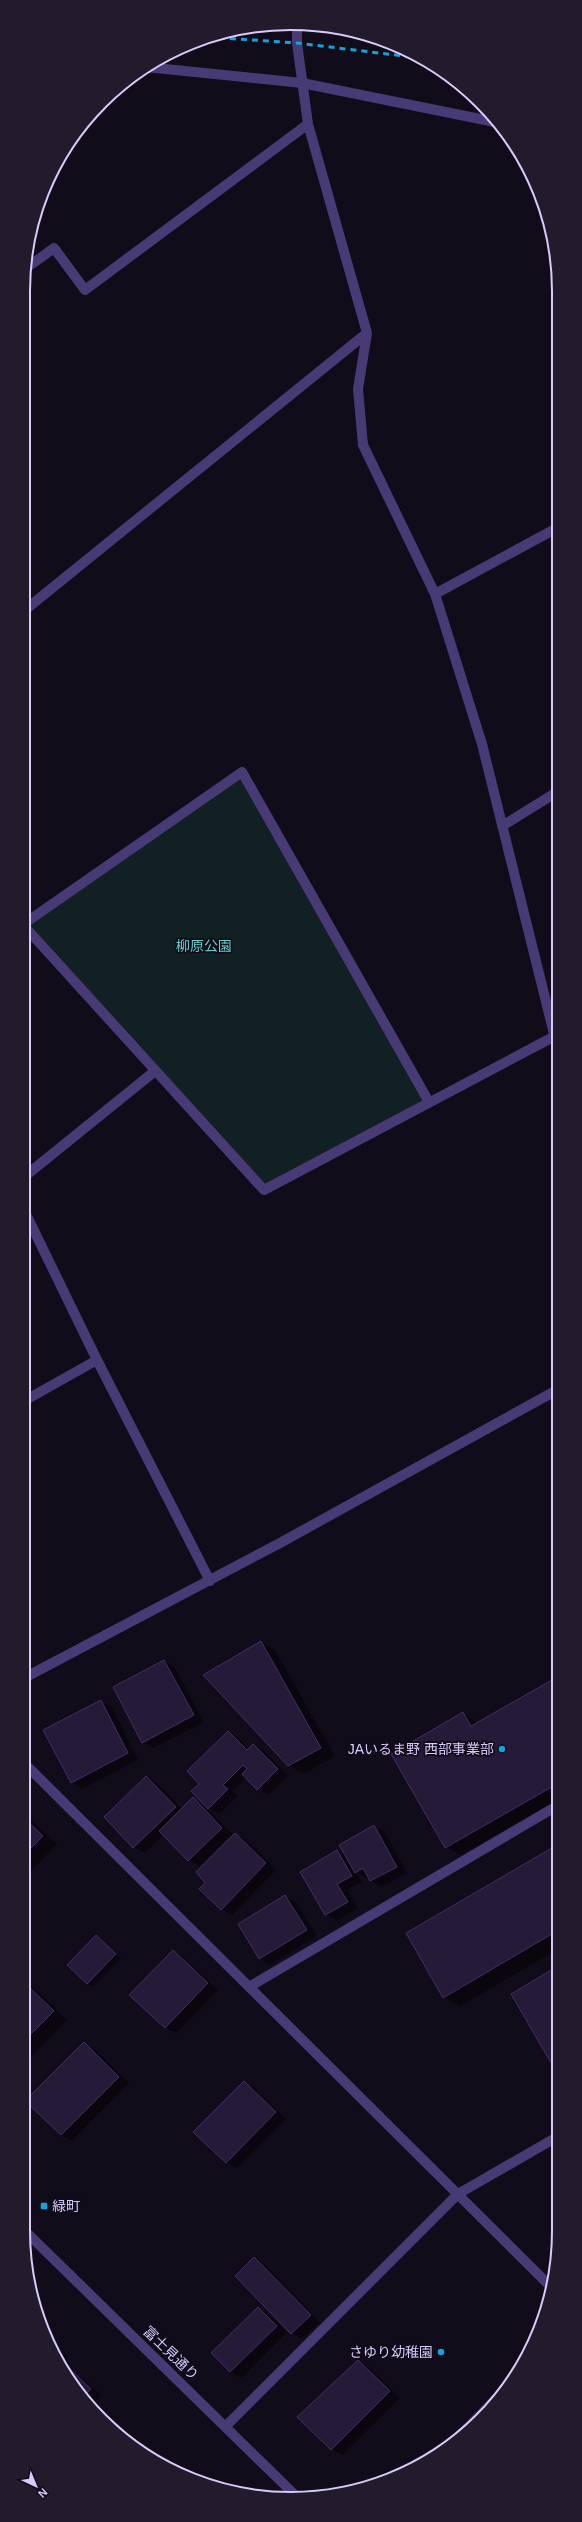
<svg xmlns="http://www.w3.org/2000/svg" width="582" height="2522" viewBox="0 0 582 2522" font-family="Helvetica,'Noto Sans JP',sans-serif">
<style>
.green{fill:#102023}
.shadow{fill:#0007}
.building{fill:#261a39;stroke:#432e63}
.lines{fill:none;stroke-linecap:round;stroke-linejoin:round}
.minor{stroke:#483b75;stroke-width:10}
.rail{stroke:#13a2dd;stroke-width:3;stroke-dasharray:6 5;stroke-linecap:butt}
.poi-dot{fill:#13a2dd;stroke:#110c1a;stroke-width:1.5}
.labels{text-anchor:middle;stroke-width:3.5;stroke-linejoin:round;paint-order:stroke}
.park-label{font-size:14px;fill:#5ed2cc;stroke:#110c1a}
.poi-label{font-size:14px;fill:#d9cafa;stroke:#110c1a;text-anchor:end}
.street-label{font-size:14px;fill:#d9cafa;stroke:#110c1a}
.rim{fill:none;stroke:#d9cafa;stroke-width:2}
</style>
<rect width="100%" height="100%" fill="#110c1a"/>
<path class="green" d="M242 772 429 1102 264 1190 25 923Z"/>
<path class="shadow" d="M261 1642 275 1650 335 1756 303 1774 288 1765Z
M164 1661 175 1668 204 1722 153 1748 143 1742Z
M552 1681 557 1684V1800L460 1855 446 1847 463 1713 478 1723Z
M101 1701 112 1707 138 1760 82 1789 72 1782Z
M228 1732 239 1738 249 1749 253 1745 264 1751 288 1776 268 1795 258 1789 247 1777 233 1791 238 1796 219 1814 207 1808 232 1834 199 1866 189 1860 164 1834 145 1853 134 1847 105 1817 147 1777 157 1783 182 1809 193 1799 205 1806 200 1784Z
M23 1813 57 1844 23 1879Z
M374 1826 385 1832 407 1873 381 1887 371 1881 369 1877 367 1878 356 1872 362 1882 347 1890 358 1908 337 1921 326 1914 301 1872 337 1851 348 1857Z
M235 1834 246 1840 276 1870 232 1915 222 1909Z
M557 1846V1950L460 2006 444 1997Z
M285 1896 296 1902 317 1936 270 1965 260 1959 239 1924Z
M96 1936 121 1958 93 1987 87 1984Z
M173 1951 183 1957 218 1990 176 2033 165 2027Z
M23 1978 67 2020 23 2065Z
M84 2043 94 2049 129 2083 72 2141 61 2135Z
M244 2082 255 2088 286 2119 237 2168 226 2162Z
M254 2259 265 2265 320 2322 302 2339 292 2333Z
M258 2308 268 2314 287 2332 241 2378 230 2372Z
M44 2334 67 2357 63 2361 101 2395 89 2408Z
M358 2361 369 2367 400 2398 342 2455 331 2449Z
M519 2370 493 2408 454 2443 439 2452Z
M100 2414 111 2421 142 2452 128 2444 98 2416Z"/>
<path class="building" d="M261 1641 321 1748 288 1766 203 1675Z
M164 1660 194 1715 142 1743 113 1687Z
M552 1680 557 1689V1784L445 1848 391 1754 463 1712 471 1726Z
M101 1700 128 1753 71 1783 43 1730Z
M228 1731 247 1750 253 1744 278 1769 257 1790 242 1774 247 1769 243 1765 223 1785 228 1789 208 1809 191 1791 199 1784 187 1771Z
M146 1776 176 1807 133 1848 104 1817Z
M193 1797 222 1828 188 1861 159 1831Z
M23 1817 43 1836 23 1856Z
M374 1825 397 1867 370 1881 363 1868 355 1873 339 1845Z
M235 1833 266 1863 221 1910 199 1889 205 1883 196 1872Z
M557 1845V1931L443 1998 406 1933Z
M337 1850 352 1876 337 1884 348 1902 325 1915 300 1872Z
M285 1895 307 1930 259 1959 238 1924Z
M96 1935 116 1954 87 1984 67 1965Z
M173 1950 208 1983 165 2028 129 1995Z
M553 1969 557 1976V2073L511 1994Z
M23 1981 54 2011 23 2042Z
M84 2042 119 2077 61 2135 25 2101Z
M244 2081 276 2112 226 2163 193 2132Z
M254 2257 311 2315 291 2334 235 2276Z
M258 2307 277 2326 230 2372 211 2353Z
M59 2358 91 2389 83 2397Z
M358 2360 390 2391 331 2450 297 2417Z
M521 2367 493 2408 454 2443 436 2453Z
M100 2413 133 2447 98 2415Z"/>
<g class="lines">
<path class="minor" d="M146 67 302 83 495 122
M25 269 54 248 85 290 308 124
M367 333 358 389 363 445 435 594 482 744 557 1046
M435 594 557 528
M25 610 367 333 308 124 297 43V24
M502 826 557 792
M25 923 242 772 429 1102
M25 927 264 1190 555 1036
M24 1177 155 1071
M24 1210 97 1360 210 1581
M24 1401 97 1360
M24 1678 280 1543 557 1390
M24 1763 552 2288
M249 1987 557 1806
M23 2229 298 2498
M226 2426 458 2194 557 2137"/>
<path class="rail" d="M208 37 297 43 420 58"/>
</g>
<g class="poi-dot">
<circle cx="502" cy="1749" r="4"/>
<rect x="40" y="2202" width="8" height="8" rx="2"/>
<circle cx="441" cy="2352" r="4"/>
</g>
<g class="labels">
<g class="park-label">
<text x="204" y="951">柳原公園</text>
</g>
<g class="poi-label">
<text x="494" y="1754">JAいるま野 西部事業部</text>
<text x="52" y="2211" text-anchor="start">緑町</text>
<text x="433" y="2357">さゆり幼稚園</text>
</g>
<g class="street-label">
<text transform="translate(171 2353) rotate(44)" y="5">富士見通り</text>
</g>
</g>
<path d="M0 0H582V2522H0ZM291 30H291A261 261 0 0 1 552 291V2231A261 261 0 0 1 291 2492H291A261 261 0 0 1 30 2231V291A261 261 0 0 1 291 30Z" fill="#211b2c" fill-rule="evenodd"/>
<path class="rim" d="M291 30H291A261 261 0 0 1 552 291V2231A261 261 0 0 1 291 2492H291A261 261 0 0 1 30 2231V291A261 261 0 0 1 291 30Z"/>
<g transform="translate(36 2486) rotate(136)" stroke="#110c1a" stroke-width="3" paint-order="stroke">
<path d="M0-3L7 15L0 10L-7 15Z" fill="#d9cafa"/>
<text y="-6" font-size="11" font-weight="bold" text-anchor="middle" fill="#d9cafa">N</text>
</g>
</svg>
